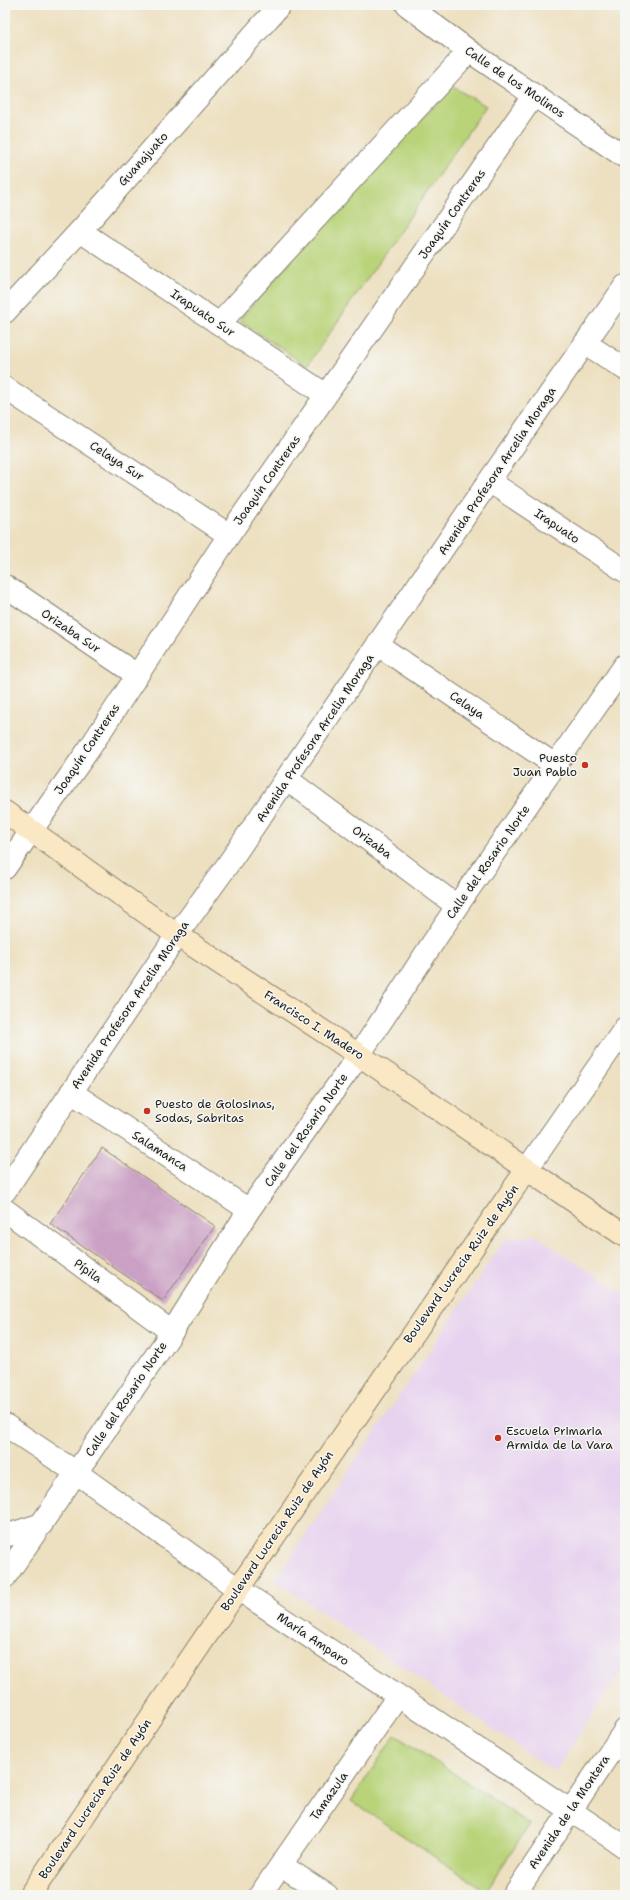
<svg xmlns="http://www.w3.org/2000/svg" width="630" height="1900" viewBox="0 0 630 1900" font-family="'Shantell Sans',sans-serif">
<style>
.built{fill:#e7d2ef}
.green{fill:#b8d378;stroke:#6a784a}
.building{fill:#caa0c5}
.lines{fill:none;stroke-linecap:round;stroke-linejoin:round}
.street-casing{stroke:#847e6e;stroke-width:24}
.secondary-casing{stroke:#847e6e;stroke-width:24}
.street{stroke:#fff;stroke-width:22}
.secondary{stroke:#fae7c3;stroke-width:22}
.poi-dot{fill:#c8321e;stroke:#f6f6f2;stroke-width:1.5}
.labels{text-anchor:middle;stroke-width:3;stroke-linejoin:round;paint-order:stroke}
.street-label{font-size:12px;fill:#1c1c1c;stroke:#f6f6f2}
.poi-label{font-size:12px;fill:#1c1c1c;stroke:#f6f6f2;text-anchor:start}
</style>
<rect width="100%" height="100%" fill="#f6f6f2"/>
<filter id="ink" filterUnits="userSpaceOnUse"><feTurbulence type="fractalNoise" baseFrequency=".025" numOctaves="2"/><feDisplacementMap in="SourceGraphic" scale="8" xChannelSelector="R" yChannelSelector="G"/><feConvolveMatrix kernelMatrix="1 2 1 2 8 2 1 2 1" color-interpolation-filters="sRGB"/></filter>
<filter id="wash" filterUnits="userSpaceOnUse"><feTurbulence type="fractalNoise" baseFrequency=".012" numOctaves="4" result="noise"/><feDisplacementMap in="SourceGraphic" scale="16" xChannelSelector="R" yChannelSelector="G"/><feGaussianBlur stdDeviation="0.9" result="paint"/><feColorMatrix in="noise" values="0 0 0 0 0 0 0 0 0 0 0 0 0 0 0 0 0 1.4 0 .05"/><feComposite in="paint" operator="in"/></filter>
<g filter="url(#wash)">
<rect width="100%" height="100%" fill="#ede0c0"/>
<path class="built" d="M535 1235 625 1295V1665L555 1772 275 1580 505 1239Z"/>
<path class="green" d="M453 87 486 106 307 366 239 320 353 190Z
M395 1735 530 1824 486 1891 351 1801Z"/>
<g id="blocks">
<path class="building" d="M102 1148 215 1226 163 1301 50 1224Z"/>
</g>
</g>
<g filter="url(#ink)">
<use href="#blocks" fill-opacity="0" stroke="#847e6e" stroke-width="1"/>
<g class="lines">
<g class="street-casing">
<path id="street" d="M407 5 469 51 625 157
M80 231 326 395
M5 312 80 231 280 5
M219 324 469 51
M585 343 625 369
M5 388 229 535
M489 481 625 571
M5 586 137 675
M378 645 555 765
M287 779 457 906
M5 868 89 749 229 535 534 95
M71 1092 249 1210
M527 1169 625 1028
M5 1191 177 935 226 867 489 481 625 286
M5 1210 172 1332
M5 1425 77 1473 238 1589 625 1847
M5 1536 42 1524
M5 1577 172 1332 249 1210 359 1055 457 906 625 665
M281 1865 327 1895
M260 1895 398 1696
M514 1895 625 1730"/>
</g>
<g class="secondary-casing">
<path id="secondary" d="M5 812 177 935 359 1055 625 1236
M30 1895 238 1589 527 1169"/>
</g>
<use href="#street" class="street"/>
<use href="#secondary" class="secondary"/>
</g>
</g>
<g class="poi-dot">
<circle cx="585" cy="765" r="4"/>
<circle cx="147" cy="1111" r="4"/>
<circle cx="498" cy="1438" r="4"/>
</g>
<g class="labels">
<g class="street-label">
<text transform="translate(515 82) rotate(34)" y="4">Calle de los Molinos</text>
<text transform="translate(143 159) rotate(-48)" y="4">Guanajuato</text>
<text transform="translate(452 214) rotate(-55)" y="4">Joaquín Contreras</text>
<text transform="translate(203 313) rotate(34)" y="4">Irapuato Sur</text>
<text transform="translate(117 461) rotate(33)" y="4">Celaya Sur</text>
<text transform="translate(497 471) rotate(-56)" y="4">Avenida Profesora Arcelia Moraga</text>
<text transform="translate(267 480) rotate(-55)" y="4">Joaquín Contreras</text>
<text transform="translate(557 526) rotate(34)" y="4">Irapuato</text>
<text transform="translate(71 631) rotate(34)" y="4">Orizaba Sur</text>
<text transform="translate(467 705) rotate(34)" y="4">Celaya</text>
<text transform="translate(315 738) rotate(-56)" y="4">Avenida Profesora Arcelia Moraga</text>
<text transform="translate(87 749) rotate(-56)" y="4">Joaquín Contreras</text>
<text transform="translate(372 842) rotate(37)" y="4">Orizaba</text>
<text transform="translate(488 862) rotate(-55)" y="4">Calle del Rosario Norte</text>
<text transform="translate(130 1005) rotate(-56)" y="4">Avenida Profesora Arcelia Moraga</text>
<text transform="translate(314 1025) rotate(33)" y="4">Francisco I. Madero</text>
<text transform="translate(306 1130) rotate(-55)" y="4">Calle del Rosario Norte</text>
<text transform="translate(160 1151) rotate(33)" y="4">Salamanca</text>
<text transform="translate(461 1264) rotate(-55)" y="4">Boulevard Lucrecia Ruiz de Ayón</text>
<text transform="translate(88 1271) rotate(36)" y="4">Pípila</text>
<text transform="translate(126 1399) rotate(-56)" y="4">Calle del Rosario Norte</text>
<text transform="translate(277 1531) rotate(-56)" y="4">Boulevard Lucrecia Ruiz de Ayón</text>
<text transform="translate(313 1639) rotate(34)" y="4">María Amparo</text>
<text transform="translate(329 1796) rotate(-55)" y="4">Tamazula</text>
<text transform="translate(95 1799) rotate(-56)" y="4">Boulevard Lucrecia Ruiz de Ayón</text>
<text transform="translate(569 1812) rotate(-56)" y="4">Avenida de la Montera</text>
</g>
<g class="poi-label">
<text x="577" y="762" text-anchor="end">Puesto<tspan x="577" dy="14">Juan Pablo</tspan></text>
<text x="155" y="1108">Puesto de Golosinas,<tspan x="155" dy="14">Sodas, Sabritas</tspan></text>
<text x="506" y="1435">Escuela Primaria<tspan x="506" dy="14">Armida de la Vara</tspan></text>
</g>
</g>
<rect width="630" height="1900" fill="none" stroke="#f6f6f2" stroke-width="20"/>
</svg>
